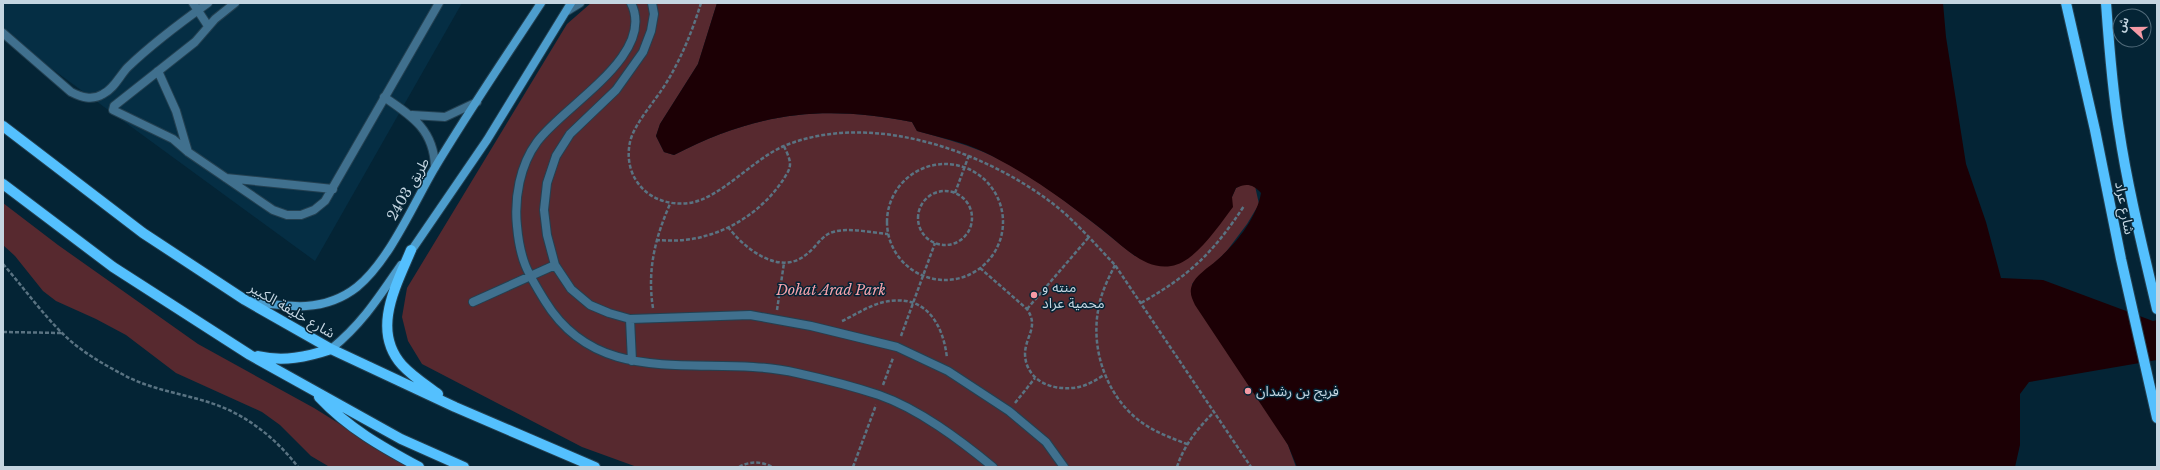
<svg xmlns="http://www.w3.org/2000/svg" width="2160" height="470" viewBox="0 0 2160 470" font-family="'Libre Baskerville','Noto Sans Arabic',serif">
<style>
.built{fill:#052e44}
.green{fill:#57292f}
.water{fill:#1c0005}
.lines{fill:none;stroke-linecap:round;stroke-linejoin:round}
.service-casing{stroke:#234051;stroke-width:10}
.secondary-casing{stroke:#234051;stroke-width:10}
.primary-casing{stroke:#234051;stroke-width:12}
.path{stroke:#5a7382;stroke-width:2.5;stroke-dasharray:4 2;stroke-linecap:butt}
.service{stroke:#40708e;stroke-width:8}
.secondary{stroke:#4d9dcd;stroke-width:8}
.primary{stroke:#54c0fe;stroke-width:10}
.poi-dot{fill:#f49aa5;stroke:#042435;stroke-width:1.5}
.labels{text-anchor:middle;stroke-width:3;stroke-linejoin:round;paint-order:stroke}
.street-label{font-size:14px;fill:#c4d5e1;stroke:#042435}
.poi-label{font-size:14px;fill:#c4d5e1;stroke:#042435;text-anchor:start}
.park-label{font-size:14px;font-style:italic;fill:#f7a3ac;stroke:#042435}
</style>
<rect width="100%" height="100%" fill="#042435"/>
<path class="built" d="M3 3H462L315 261 3 33Z"/>
<path class="green" d="M591 3H717L698 64 660 124 656 136 664 152 674 155C755 113 822 104 912 122L917 131C939 137 961 143 981 151 1033 172 1091 221 1135 256L1232 197 1236 188 1244 184 1255 186 1259 204 1247 224 1226 252 1192 284 1288 445 1296 467H637L582 447 422 364 408 341 402 317 407 288 567 24Z
M3 203 58 245 198 344 314 408 409 467 328 466 311 456 280 425 262 412 176 373 126 335 96 319 56 301 43 291 15 256 3 245Z"/>
<path class="water" d="M717 3H1943L1946 37 1966 164 1986 222 2001 278 2043 280 2153 321 2157 320V360L2029 382 2020 394V445L2015 467H1297L1288 445 1195 305C1192 298 1189 293 1192 285 1195 276 1209 267 1216 261 1235 245 1257 218 1261 193 1253 184 1246 183 1236 188L1232 197 1233 207C1219 225 1195 263 1171 266 1147 270 1127 250 1110 236 1071 205 1029 174 984 152 963 142 939 137 917 131L912 122C822 104 755 113 674 155L664 152 656 136 660 124 698 64Z"/>
<g class="lines">
<g class="service-casing">
<path id="service" d="M193 3 208 26
M235 3 215 19 195 42 114 106 113 110 173 139 188 152 273 210 287 215H301L314 210 325 201 439 3
M631 3C657 55 563 106 537 142 520 165 514 198 517 226 520 260 527 272 545 301 602 394 707 352 797 373 824 379 852 386 879 395 919 409 960 440 993 467
M652 3 654 14 651 31 643 52 616 90 570 134 556 156 547 183 544 210 547 235 555 265 571 289 590 305 609 313 630 319 750 315 811 326 897 347 948 371 1009 411 1046 442 1064 467
M567 11 580 3
M3 33 71 92C81 97 92 101 103 94 114 89 120 75 128 67 153 43 180 23 208 3
M158 71 176 111 188 152
M384 97C412 116 434 130 435 167
M412 115 445 117 477 102
M226 178 333 189
M473 302 555 265
M630 319 632 361"/>
</g>
<g class="secondary-casing">
<path id="secondary" d="M409 254 487 140 571 3
M250 301C288 307 324 313 357 287 389 261 413 205 434 169 468 112 505 58 541 3
M331 349C362 324 379 297 401 265"/>
</g>
<g class="primary-casing">
<path id="primary" d="M2066 3 2095 130 2121 259 2157 418
M2106 3C2109 45 2112 88 2119 130 2128 190 2143 249 2157 309
M3 126 143 233 245 300 331 349 455 407 595 467
M3 184 113 267 250 355 401 439 464 467
M411 250C396 286 371 330 402 365 412 376 426 385 438 394
M258 356C283 362 307 357 331 349
M319 397C348 428 382 447 419 467"/>
</g>
<path class="path" d="M701 3C692 32 681 59 665 85 655 101 634 124 630 142 622 180 652 208 689 203 720 199 753 159 784 146 868 111 979 149 1048 200 1073 218 1094 243 1115 265L1251 467
M887 222a58 58 0 1 1 116 0a58 58 0 1 1-116 0Z
M918 218a27 27 0 1 1 54 0a27 27 0 1 1-54 0Z
M955 193 969 155
M728 227C745 249 781 278 808 253 817 246 822 235 833 232 849 227 872 233 888 234
M656 240C672 241 689 241 705 236 736 228 765 207 783 180 786 175 790 170 790 164 790 158 786 151 784 146
M3 264C23 287 41 312 62 333 79 350 101 363 122 374 149 389 179 393 208 402 244 413 275 437 298 467
M1115 265C1108 279 1100 295 1098 311 1091 351 1107 397 1141 422 1155 432 1171 438 1187 444
M980 268 1027 309C1039 327 1026 335 1025 353 1025 382 1055 392 1079 387 1088 385 1096 380 1104 375
M1141 303C1190 275 1213 253 1244 206
M653 308C647 271 655 238 670 204
M1027 309 1089 237
M777 310 784 263
M842 321C855 315 870 305 884 302 925 293 943 323 947 358
M3 332 62 333
M901 336 935 243
M883 385 893 358
M1015 403 1035 378
M739 467C750 461 761 461 772 467
M853 467 876 405
M1177 467C1184 445 1198 428 1214 412"/>
<use href="#service" class="service"/>
<use href="#secondary" class="secondary"/>
<use href="#primary" class="primary"/>
</g>
<g class="poi-dot">
<circle cx="1034" cy="295" r="4"/>
<circle cx="1248" cy="391" r="4"/>
</g>
<g class="labels">
<g class="street-label">
<text transform="translate(408 189) rotate(-60)" y="5">طريق 2403</text>
<text transform="translate(2125 208) rotate(79)" y="5">شارع عراد</text>
<text transform="translate(292 310) rotate(30)" y="5">شارع خليفة الكبير</text>
</g>
<g class="poi-label">
<text x="1042" y="292">منته و<tspan x="1042" dy="16">محمية عراد</tspan></text>
<text x="1256" y="396">فريج بن رشدان</text>
</g>
<g class="park-label">
<text x="831" y="295">Dohat Arad Park</text>
</g>
</g>
<rect width="2160" height="470" fill="none" stroke="#c4d5e1" stroke-width="8"/>
<g transform="translate(2132 28) rotate(291)"><circle r="19" fill="#042435" stroke="#516b7a"/>
<path d="M0-3L7 15L0 10L-7 15Z" fill="#f49aa5"/>
<text y="-6" font-size="11" font-weight="bold" text-anchor="middle" fill="#c4d5e1">ش</text>
</g>
</svg>
